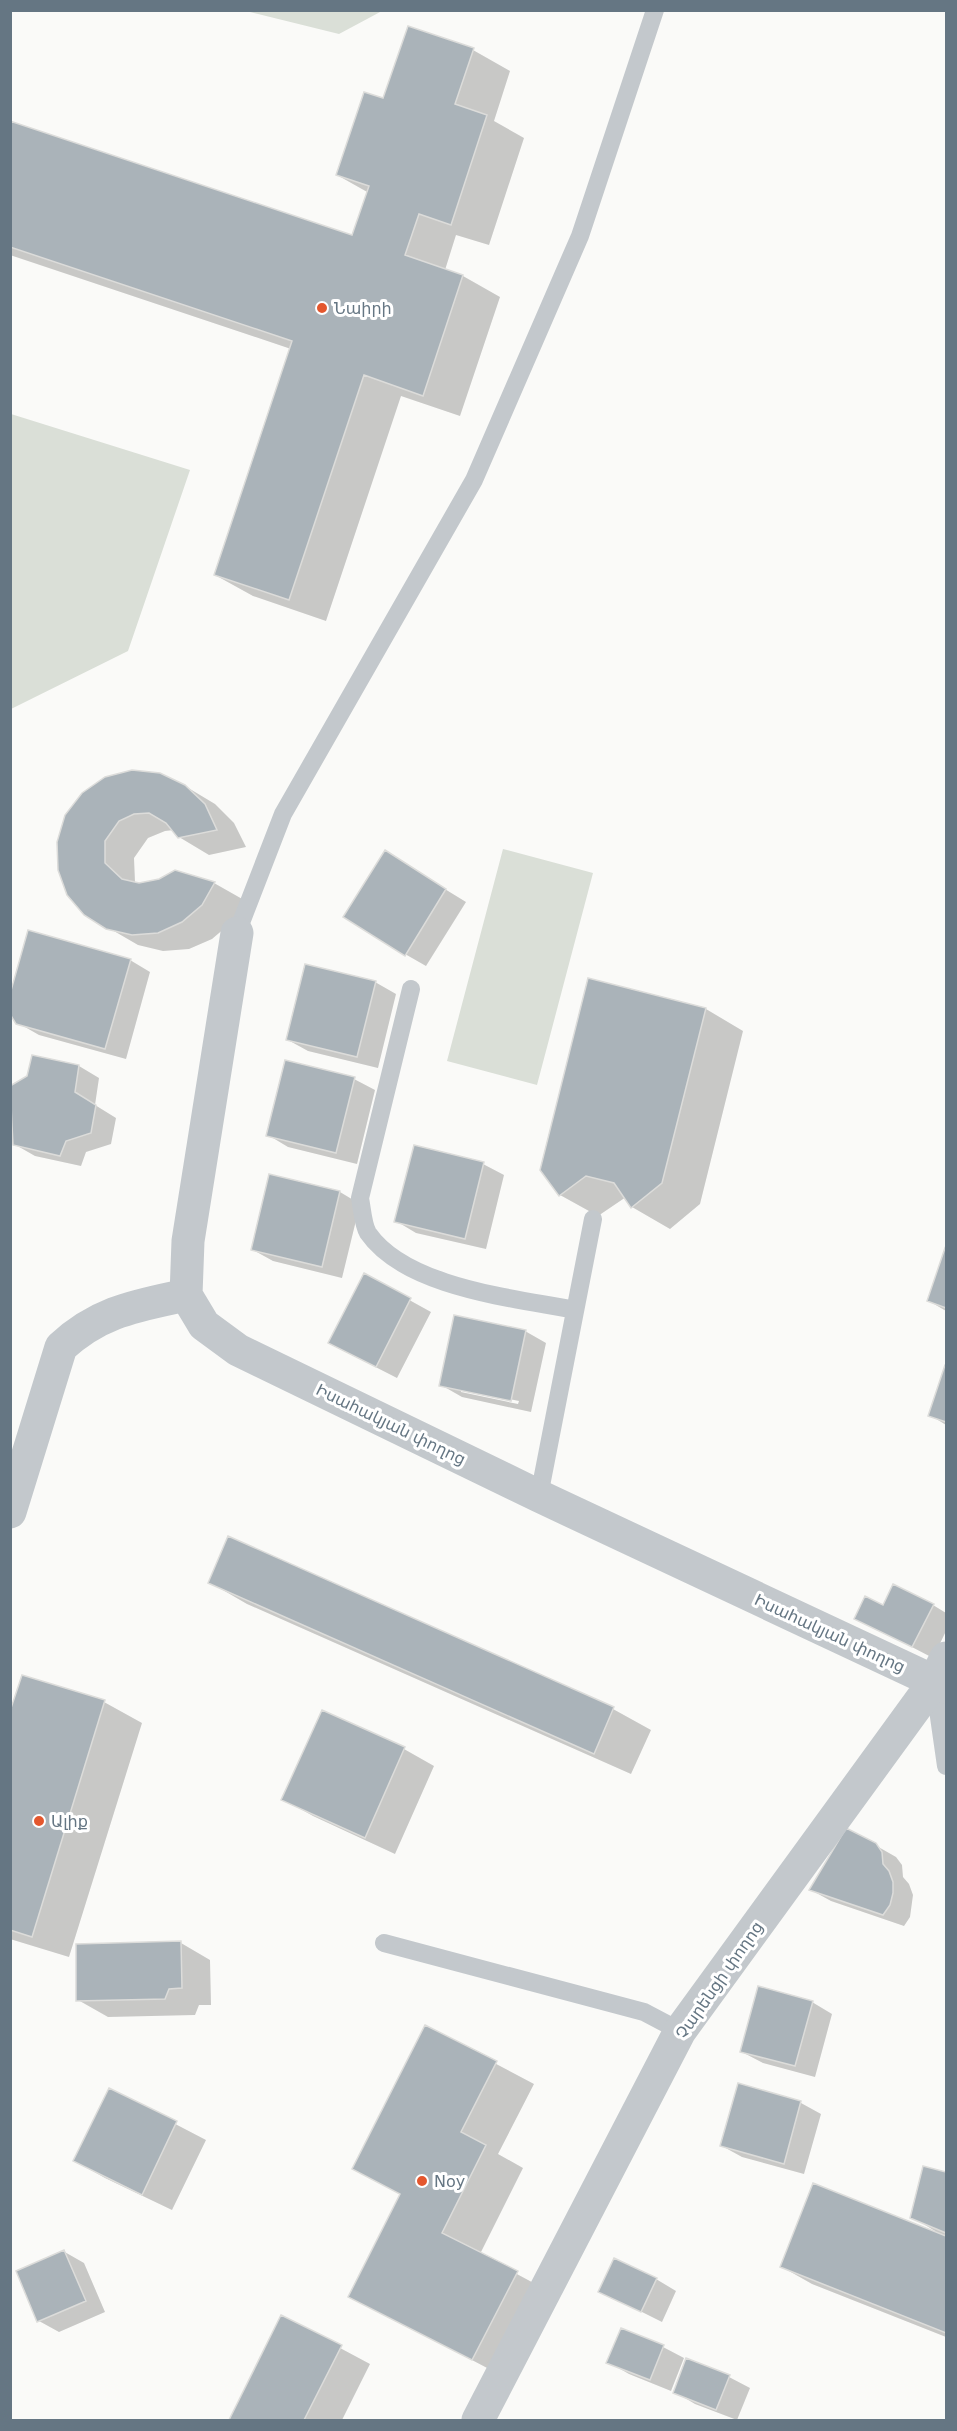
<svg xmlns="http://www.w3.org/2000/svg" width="957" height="2431" viewBox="0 0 957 2431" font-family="'DejaVu Sans','Noto Sans Armenian',sans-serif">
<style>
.green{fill:#dadfd7}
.shadow{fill:#0003;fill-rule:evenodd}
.building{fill:#aab3b9;stroke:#dcdcda;stroke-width:1.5}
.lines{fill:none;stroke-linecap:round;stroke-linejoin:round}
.service{stroke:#c3c8cc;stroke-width:18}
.minor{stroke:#c3c8cc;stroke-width:33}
.poi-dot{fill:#e4572e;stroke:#fff;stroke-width:2}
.labels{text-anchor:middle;stroke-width:6;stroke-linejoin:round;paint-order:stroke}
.poi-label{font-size:16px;fill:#657683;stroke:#fff;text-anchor:start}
.street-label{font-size:16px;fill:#657683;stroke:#fff}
</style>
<rect width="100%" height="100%" fill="#fafaf8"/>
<path class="green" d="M246 11H382L339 34Z
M11 414 190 470 128 651 11 709Z
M503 849 593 873 537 1085 447 1061Z"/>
<path class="shadow" d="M473 50 510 71 494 121 524 138 489 245 456 235 445 270 463 276 500 297 460 416 401 396 326 621 253 596 215 575 291 349 10 255V123L353 237 369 193 337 175 384 100Z
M185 786 215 804 234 823 246 847 209 855 179 837 174 830 165 831 148 838 134 858 135 882 138 884 159 880 176 872 214 883 244 900 232 922 212 939 189 949 163 951 138 945 107 927 58 842Z
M404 864 466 902 426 966 405 954Z
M130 960 150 972 126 1059 39 1035 18 1023Z
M375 982 396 994 378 1068 308 1051 288 1040Z
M706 1009 743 1031 700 1204 670 1229 632 1207 626 1197 598 1216 560 1195Z
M79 1066 99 1078 95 1105 116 1118 111 1144 86 1152 81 1166 35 1156 14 1144 13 1129 10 1125V1088Z
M354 1079 375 1090 357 1164 288 1147 268 1135Z
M483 1164 504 1175 486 1249 416 1233 396 1221Z
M271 1176 340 1192 360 1204 342 1278 273 1261 253 1250Z
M946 1250V1311L929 1301Z
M364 1275 431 1312 397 1378 350 1354Z
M525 1331 546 1343 531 1412 462 1397 441 1385ZM461 1389 519 1401 518 1404 461 1392Z
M946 1367V1425L930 1415Z
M229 1538 613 1709 651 1730 631 1774 247 1604 209 1582Z
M933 1605 946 1613V1631L933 1658 856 1618 883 1607Z
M104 1702 142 1723 69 1957 10 1939V1716Z
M323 1712 404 1749 434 1766 395 1854 313 1816 283 1799Z
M875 1845 896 1857 902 1865 903 1877 909 1884 913 1895 910 1917 904 1926 831 1901 811 1890Z
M181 1943 210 1960 211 2005H199L195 2015 108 2017 78 2000Z
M812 2002 832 2014 815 2077 763 2063 742 2052Z
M426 2027 534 2084 498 2154 523 2168 480 2254 554 2294 510 2380 350 2296 401 2195 354 2168Z
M110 2090 206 2140 172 2210 105 2178 75 2161Z
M801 2103 821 2114 804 2174 742 2157 722 2146Z
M924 2168 946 2174V2337L812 2284 782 2267 934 2232 935 2231 912 2217Z
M63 2251 84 2263 105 2312 59 2332 39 2321Z
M656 2279 676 2291 662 2322 600 2291Z
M282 2317 370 2364 342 2420H230Z
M663 2347 684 2358 671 2391 629 2374 608 2362Z
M687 2360 729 2377 750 2388 737 2420 695 2404 675 2392Z"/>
<path class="building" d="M408 26 474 48 455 104 487 115 451 225 419 214 405 255 463 275 423 396 364 375 289 600 214 575 292 341 10 247V121L352 235 369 186 336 175 364 92 383 98Z
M132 770 160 773 185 785 205 804 217 830 178 838 166 823 149 813 134 814 119 821 105 841V863L122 879 139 883 159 879 175 870 215 882 202 905 182 922 158 933 132 935 106 929 84 915 67 895 58 870 57 842 65 815 82 793 105 777Z
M385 850 446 889 405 956 343 917Z
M28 930 131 959 105 1049 16 1024 10 1014V994Z
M305 964 376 981 357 1057 286 1040Z
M588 978 706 1008 662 1183 631 1208 614 1183 586 1176 559 1196 540 1170Z
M32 1055 79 1065 75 1092 96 1105 91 1133 66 1141 60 1156 13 1145 10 1086 27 1076Z
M285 1060 355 1077 336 1153 266 1136Z
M414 1145 484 1162 465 1239 394 1222Z
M269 1174 340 1191 322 1267 251 1250Z
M945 1248 946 1249V1308L927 1301Z
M364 1273 411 1298 376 1367 328 1343Z
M454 1315 526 1330 511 1401 439 1386Z
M945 1365H946V1422L928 1416Z
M228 1536 614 1707 594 1754 208 1583Z
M893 1584 934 1604 912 1647 854 1619 865 1596 883 1605Z
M22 1675 105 1700 32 1937 10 1930V1711Z
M322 1710 405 1747 365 1838 281 1800Z
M846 1828 876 1843 882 1852 883 1864 889 1871 893 1882V1893L890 1905 883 1915 809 1890Z
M181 1941 182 1988 169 1989 165 1999 76 2001V1944Z
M758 1986 813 2001 795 2066 740 2052Z
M425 2025 497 2061 461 2132 486 2145 442 2233 518 2271 472 2360 348 2297 400 2194 352 2169Z
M738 2083 801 2101 784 2164 720 2146Z
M109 2088 177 2121 142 2195 73 2161Z
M923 2166 946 2172V2233L910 2218Z
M813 2183 946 2236V2333L780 2267Z
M64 2250 86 2301 37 2322 16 2271Z
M614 2258 657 2278 641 2312 598 2292Z
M281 2315 342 2345 304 2420H229Z
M621 2328 664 2345 650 2380 606 2363Z
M686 2358 730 2375 716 2410 673 2393Z"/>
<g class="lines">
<path class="service" d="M237 933 283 814 474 480 580 236 655 10
M411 989 360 1198C362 1208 363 1225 368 1233 406 1288 515 1298 575 1310
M539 1496 593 1219
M934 1682 946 1766
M384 1943 644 2012 680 2031"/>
<path class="minor" d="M237 933 188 1241 186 1295 204 1325 238 1350 539 1496 946 1687
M10 1512 61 1347C100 1311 136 1306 186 1295
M478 2420 680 2031 934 1682 946 1658"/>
</g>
<g class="poi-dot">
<circle cx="322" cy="308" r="6"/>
<circle cx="39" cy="1821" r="6"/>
<circle cx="422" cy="2181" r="6"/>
</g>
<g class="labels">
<g class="poi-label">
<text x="334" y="314">Նաիրի</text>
<text x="51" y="1827">Ալիք</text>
<text x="434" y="2187">Noy</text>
</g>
<g class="street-label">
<text transform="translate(391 1424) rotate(26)" y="6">Իսահակյան փողոց</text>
<text transform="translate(830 1633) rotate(25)" y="6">Իսահակյան փողոց</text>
<text transform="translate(719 1980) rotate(-55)" y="6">Չարենցի փողոց</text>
</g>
</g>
<rect width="957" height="2431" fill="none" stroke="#657683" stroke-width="24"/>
</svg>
